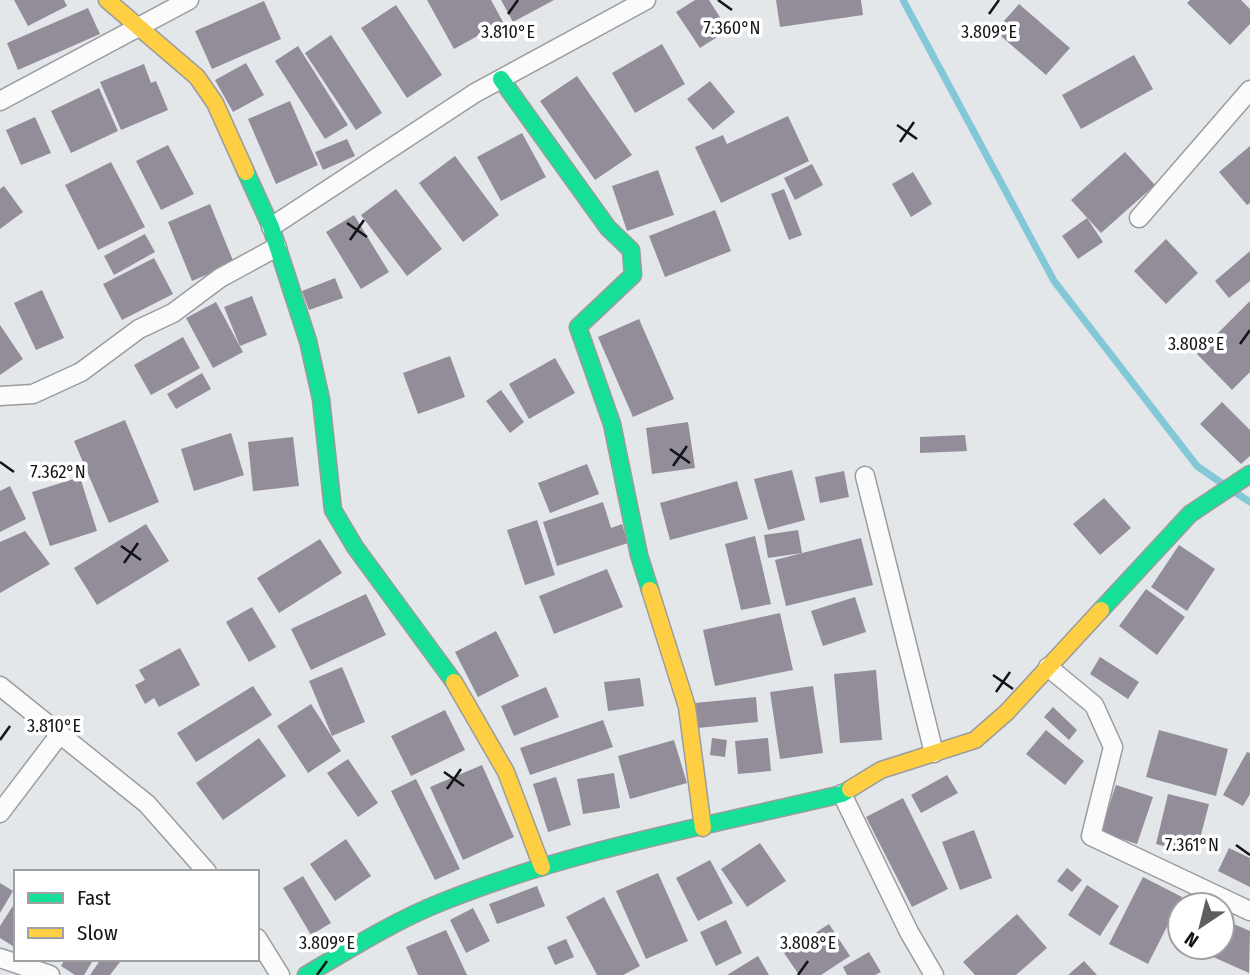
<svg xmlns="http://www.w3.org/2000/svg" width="1250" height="975" viewBox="0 0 1250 975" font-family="'Fira Sans Condensed',sans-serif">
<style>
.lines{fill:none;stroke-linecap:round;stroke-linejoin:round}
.stream{stroke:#83c8d7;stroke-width:7}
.building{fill:#928d99}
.street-casing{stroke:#9a9c9e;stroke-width:21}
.fast-casing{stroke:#9a9c9e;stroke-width:19}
.slow-casing{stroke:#9a9c9e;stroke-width:19}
.street{stroke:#fbfbfc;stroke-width:18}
.fast{stroke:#16e098;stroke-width:16}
.slow{stroke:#ffcf43;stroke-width:16}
.ticks{fill:none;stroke:#121416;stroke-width:2.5}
.ticks-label{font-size:18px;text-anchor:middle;fill:#121416;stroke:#fff;stroke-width:7;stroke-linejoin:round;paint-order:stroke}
</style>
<rect width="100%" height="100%" fill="#e4e7ea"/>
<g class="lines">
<path class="stream" d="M903 0 1054 281 1197 466 1223 484
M1233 491 1250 502"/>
</g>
<path class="building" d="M14 0H64L67 6 28 26Z
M427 0H491L503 22 454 49Z
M501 0H554L513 22Z
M695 0H709L728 30 700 48 676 12Z
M776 0H861L863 15 780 27Z
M1190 0H1241L1250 9V24L1230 45 1187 3Z
M264 1 281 39 212 69 195 31Z
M1019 4 1070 48 1046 75 995 31Z
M396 5 442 75 407 98 361 28Z
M88 8 100 34 18 70 7 43Z
M331 35 382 113 356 130 305 53Z
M662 44 685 84 635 113 612 73Z
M298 46 348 125 325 139 275 61Z
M1134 55 1153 89 1081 129 1062 95Z
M246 63 264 95 233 112 215 80Z
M144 64 151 83 156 81 168 110 121 130 100 82Z
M577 76 632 155 595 180 540 101Z
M710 81 735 112 713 130 687 99Z
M99 88 118 131 71 153 51 111Z
M290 101 318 165 276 184 248 119Z
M788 116 809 161 721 203 695 147 723 135 727 144Z
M35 117 51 153 21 165 6 130Z
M522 133 546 177 501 201 477 157Z
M347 139 355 156 323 170 315 152Z
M168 145 194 194 161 210 136 161Z
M1250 146V203L1247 205 1219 172Z
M1125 152 1155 185 1101 233 1071 200Z
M455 156 499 215 463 242 419 183Z
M111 162 145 227 98 250 65 185Z
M812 164 823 185 795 200 784 178Z
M658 170 674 215 627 231 612 186Z
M913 172 932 204 911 217 892 184Z
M4 186 23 212 0 229V189Z
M396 189 442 249 407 276 361 215Z
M784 189 802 235 789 240 771 194Z
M210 204 234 263 192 281 168 222Z
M715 210 731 251 665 277 649 236Z
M354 215 389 272 361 289 326 232Z
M1087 218 1103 242 1078 259 1062 236Z
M145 234 155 252 114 275 104 256Z
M1166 239 1198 273 1166 304 1134 271Z
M1250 251V281L1229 298 1215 281Z
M154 258 173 294 122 320 103 284Z
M335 278 343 298 309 310 302 291Z
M42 290 64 338 36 350 14 303Z
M252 296 267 335 240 346 224 307Z
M1250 301V372L1232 390 1197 354Z
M216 302 243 352 213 368 186 318Z
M639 319 674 399 633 417 598 337Z
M0 325 23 359 0 375Z
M183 337 200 368 151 395 134 365Z
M450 356 465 397 418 414 403 373Z
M555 358 575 393 529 419 509 384Z
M202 373 211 389 176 409 167 394Z
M501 390 524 422 510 433 486 401Z
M1222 402 1250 430V456L1241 464 1200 424Z
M125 420 159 502 109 523 74 441Z
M688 422 695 468 652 474 646 428Z
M231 433 244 475 194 491 181 449Z
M965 435 967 451 920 453V437Z
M293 437 299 486 253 491 248 442Z
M587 464 599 494 550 513 538 483Z
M792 470 805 520 768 530 754 479Z
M844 471 849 497 820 503 815 477Z
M80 477 97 531 50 546 32 492Z
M737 481 748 519 670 540 660 503Z
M10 486 26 519 0 532V491Z
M1104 498 1131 528 1100 555 1073 524Z
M603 502 611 528 622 524 628 543 557 566 543 522Z
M537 520 555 575 525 585 507 530Z
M146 524 169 561 97 605 74 568Z
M798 530 802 553 768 558 764 535Z
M25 531 50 564 0 593V542Z
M755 536 771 604 741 610 725 544Z
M861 538 873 585 786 606 775 560Z
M320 539 342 573 279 613 257 578Z
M1179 545 1215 569 1187 611 1151 587Z
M607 569 623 607 554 634 539 596Z
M1146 589 1185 617 1157 655 1119 626Z
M366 594 386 635 311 670 291 629Z
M855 597 866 632 823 646 811 611Z
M252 607 276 647 249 662 226 622Z
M780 613 793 670 715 686 703 630Z
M496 631 519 676 478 697 455 652Z
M180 648 200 685 159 707 154 698 145 704 135 685 145 680 139 670Z
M1100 657 1139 682 1128 699 1090 674Z
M342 667 365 722 332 736 309 681Z
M876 670 882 740 840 743 834 674Z
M640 678 644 706 608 711 604 682Z
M253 686 272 715 196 762 177 733Z
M813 686 823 753 780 759 770 692Z
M546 687 559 717 514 736 501 706Z
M756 697 758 722 698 728 695 703Z
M311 704 341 751 308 773 277 726Z
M1053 707 1077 730 1069 740 1044 717Z
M445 710 465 750 411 776 391 736Z
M603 720 613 747 530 775 520 748Z
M1046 730 1084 761 1065 785 1026 754Z
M1159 730 1228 749 1216 796 1146 777Z
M259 738 286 776 223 820 196 783Z
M712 738 727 740 725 757 710 755Z
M768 738 771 771 738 774 735 741Z
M674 740 687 783 630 799 618 756Z
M1247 752 1250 753V794L1243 806 1223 795Z
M348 759 378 803 358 817 327 773Z
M482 765 514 837 463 860 430 787Z
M614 773 620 808 583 814 577 779Z
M947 775 958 793 921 813 911 795Z
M556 777 571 825 548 832 533 784Z
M416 779 460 869 435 880 391 791Z
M1116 785 1153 797 1137 844 1100 832Z
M1168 794 1209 804 1196 854 1156 844Z
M903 798 948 889 912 907 866 817Z
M974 830 992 878 960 890 942 842Z
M346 839 371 876 335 901 310 864Z
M760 843 786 881 747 907 721 869Z
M1229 848 1250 858V887L1218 871Z
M710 860 733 903 698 921 676 878Z
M1067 868 1082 880 1072 892 1057 881Z
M658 873 688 941 646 959 616 891Z
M303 876 331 923 311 935 283 888Z
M1143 877 1182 897 1148 964 1109 944Z
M0 883 13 891 0 913Z
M1087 885 1119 906 1100 936 1068 915Z
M537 886 545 906 497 924 489 904Z
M604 897 640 966 623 975H597L566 917Z
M16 901V948L0 938V926Z
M473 908 490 941 466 953 450 920Z
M1017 914 1047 948 1016 975H975L963 962Z
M1222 919 1250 931 1249 973 1191 947H1222Z
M726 920 742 953 716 966 700 932Z
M829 924 850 956 821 975H799L784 953Z
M446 930 467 975H418L406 947Z
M566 939 574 957 555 965 547 947Z
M869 952 881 972 875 975H847L843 967Z
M758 956 769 975H727Z
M65 959H94L84 975H75L61 966Z
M101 959 120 962 110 975H90Z
M1084 961 1097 975H1068Z"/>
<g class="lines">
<g class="street-casing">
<path id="street" d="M0 101 189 0
M1139 218 1250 90
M271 227 475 93 646 0
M0 396 33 394 81 372 139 329 173 313 220 278 277 247
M865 476 934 753
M1048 667 1094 705 1113 747 1091 836 1250 911
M0 686 147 804 207 872
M842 794 909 932 934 975
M0 813 60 734
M257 938 280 975
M0 958 50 975"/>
</g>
<g class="fast-casing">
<path id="fast" d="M501 79 608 228 631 250 633 275 578 327 612 424 639 555 650 590
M246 172 271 227 308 341 321 399 333 510 355 547 454 682
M1101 610 1190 514 1250 474
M306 975C350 949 394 921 442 902 570 850 708 826 842 794L850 789"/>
</g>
<g class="slow-casing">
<path id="slow" d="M107 0 197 77 215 103 246 172
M650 590 687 707 703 828
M454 682 506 772 542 867
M850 789 881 770 975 740 1007 712 1101 610"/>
</g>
<use href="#street" class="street"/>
<use href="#fast" class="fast"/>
<use href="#slow" class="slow"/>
</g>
<path class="ticks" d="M718 0 732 10M508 14 518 0M989 14 999 0M897 125 917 139M900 142 914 122M347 223 367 237M350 240 364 220M1240 344 1250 330M670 449 690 463M0 462 14 472M673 466 687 446M121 546 141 560M124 563 138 543M993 675 1013 689M996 692 1010 672M0 740 10 726M444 772 464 786M447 789 461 769M1236 845 1250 855M317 975 327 961M798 975 808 961"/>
<g class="ticks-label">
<text x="732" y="34">7.360°N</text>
<text x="508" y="38">3.810°E</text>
<text x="989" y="38">3.809°E</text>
<text x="1196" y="350">3.808°E</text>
<text x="58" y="478">7.362°N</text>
<text x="54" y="732">3.810°E</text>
<text x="1192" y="851">7.361°N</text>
<text x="327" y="949">3.809°E</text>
<text x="808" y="949">3.808°E</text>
</g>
<rect x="14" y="870" width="245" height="91" fill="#ffffff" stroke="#a0a1a2" stroke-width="2"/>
<rect x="28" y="893" width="35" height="10" fill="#16e098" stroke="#a0a1a2" stroke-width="2"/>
<text x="77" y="905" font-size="21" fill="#121416">Fast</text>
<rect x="28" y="928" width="35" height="10" fill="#ffcf43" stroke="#a0a1a2" stroke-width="2"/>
<text x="77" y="940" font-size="21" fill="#121416">Slow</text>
<g transform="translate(1201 926) rotate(215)"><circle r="33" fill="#ffffff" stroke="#a0a1a2" stroke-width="2"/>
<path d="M0-5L12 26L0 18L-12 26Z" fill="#5c5e60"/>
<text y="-10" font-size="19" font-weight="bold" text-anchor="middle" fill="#121416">N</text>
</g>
</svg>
